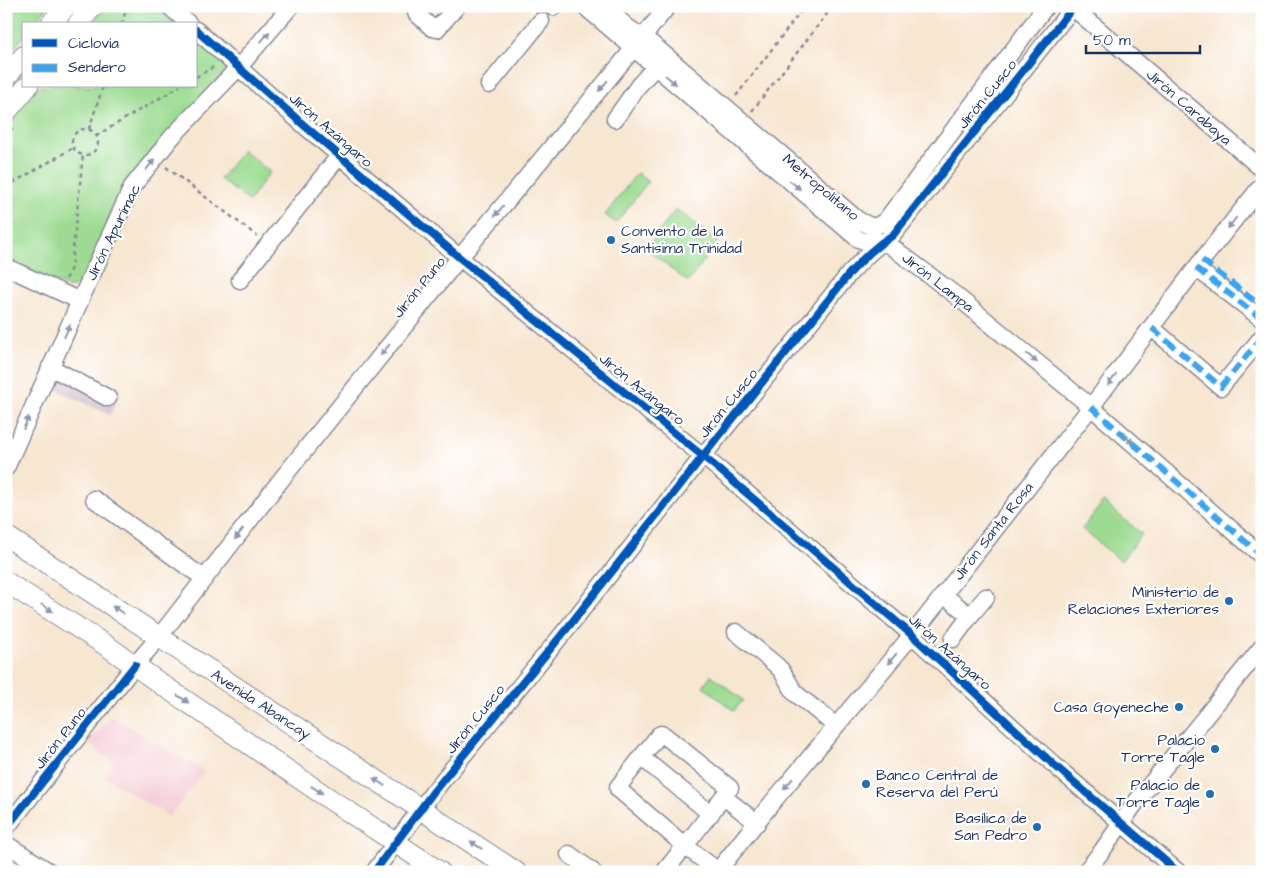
<svg xmlns="http://www.w3.org/2000/svg" width="1268" height="878" viewBox="0 0 1268 878" font-family="'Architects Daughter',sans-serif">
<style>
.built{fill:#f6cfd8}
.industrial{fill:#d1bdca}
.green{fill:#9cdb91;stroke:#5c8578}
.lines{fill:none;stroke-linecap:round;stroke-linejoin:round}
.minor-casing{stroke:#898a97;stroke-width:19}
.major-casing{stroke:#898a97;stroke-width:22}
.path{stroke:#898a97;stroke-width:2.5;stroke-dasharray:4 4;stroke-linecap:butt}
.minor{stroke:#fff;stroke-width:16}
.major{stroke:#fff;stroke-width:20}
.quiet{stroke:#3da3ed;stroke-width:6;stroke-dasharray:12 6;stroke-linecap:butt}
.cycleway-casing{stroke:#fff;stroke-width:11}
.cycleway{stroke:#0057b8;stroke-width:8}
.oneway{fill:#8d97ae}
.poi-dot{fill:#1f6fb2;stroke:#fff;stroke-width:2}
.labels{text-anchor:middle;stroke-width:4.5;stroke-linejoin:round;paint-order:stroke}
.street-label{font-size:15px;fill:#1b2f5e;stroke:#fff}
.poi-label{font-size:15px;fill:#1b2f5e;stroke:#fff;text-anchor:end}
</style>
<rect width="100%" height="100%" fill="#fff"/>
<filter id="ink" filterUnits="userSpaceOnUse"><feTurbulence type="fractalNoise" baseFrequency=".02" numOctaves="2"/><feDisplacementMap in="SourceGraphic" scale="10" xChannelSelector="R" yChannelSelector="G"/><feConvolveMatrix kernelMatrix="1 2 1 2 8 2 1 2 1" color-interpolation-filters="sRGB"/></filter>
<filter id="wash" filterUnits="userSpaceOnUse"><feTurbulence type="fractalNoise" baseFrequency=".0096" numOctaves="4" result="noise"/><feDisplacementMap in="SourceGraphic" scale="20" xChannelSelector="R" yChannelSelector="G"/><feGaussianBlur stdDeviation="1.12" result="paint"/><feColorMatrix in="noise" values="0 0 0 0 0 0 0 0 0 0 0 0 0 0 0 0 0 1.4 0 .05"/><feComposite in="paint" operator="in"/></filter>
<g filter="url(#wash)">
<rect width="100%" height="100%" fill="#f7e6d0"/>
<path class="built" d="M112 716 159 745 205 771 169 817 103 776 113 762 88 743Z"/>
<path class="industrial" d="M63 366 120 394 110 415 53 388Z"/>
<path class="green" d="M6 6H48L34 24H24V36L6 57Z
M102 6H158L179 24H88Z
M196 39 224 63 225 69 224 73 144 160 79 284 73 287H66L6 259V127L39 86H196Z
M243 150 270 172 249 201 220 179Z
M637 173 648 182 616 223 605 215Z
M676 209 718 242 688 282 646 249Z
M1103 502 1142 534 1121 561 1082 529Z
M711 675 743 700 734 711 703 686Z"/>
</g>
<g filter="url(#ink)">
<g class="lines">
<g class="minor-casing">
<path id="minor" d="M169 6 189 24
M419 6 416 10V13L432 28 437 29 457 6
M584 6 858 239 867 242 884 241 954 294 1091 407 1262 556
M604 6 626 26 651 43 858 220 872 227 881 224 886 220 1046 6
M1071 6 1262 169
M553 7 554 6
M196 30 306 127 460 258 721 471 912 635 1053 764 1178 872
M489 85 541 21
M615 119 639 85 656 66
M6 267 80 301
M1196 268 1262 319
M240 280 339 156
M1152 328 1221 387 1262 337
M50 367 108 398
M6 468 80 301 132 187 172 137 239 67 291 6
M94 499 192 570 205 578
M944 594 950 600 970 616 986 597
M736 632 776 665 781 670 795 693 836 726
M953 639 970 616
M661 734 664 735 730 788 685 846 618 789V787L659 735Z
M641 757 711 814
M724 797 757 823
M6 828 135 665 159 637 284 476 452 267 634 48 668 6
M6 844 50 872
M569 854 593 872
M374 872 434 791 569 626 703 456 849 274C864 258 874 247 893 235L1074 6
M664 872 685 846 718 871
M717 872 771 804 912 635 1091 407 1199 264 1262 185
M1085 872 1102 851 1136 802 1262 647"/>
</g>
<g class="major-casing">
<path id="major" d="M51 24 66 6
M78 24 93 6
M6 77 24 56
M6 112 28 86
M6 536 516 872
M6 582 107 646 161 684 334 802 440 872"/>
</g>
<path class="path" d="M150 6 154 10
M122 24 127 6
M196 77 215 66
M736 96 805 6
M752 111 830 10 826 6
M89 129 103 86
M72 142a13 13 0 1 1 26 0a13 13 0 1 1-26 0Z
M6 136 13 128
M96 136 180 86
M166 167 257 236
M6 187 73 148
M66 279 71 268 83 155"/>
<use href="#minor" class="minor"/>
<use href="#major" class="major"/>
<path class="quiet" d="M1202 260 1262 307
M1196 268 1262 319
M1152 328 1221 387 1262 337
M1091 407 1262 556"/>
<g class="cycleway-casing">
<path id="cycleway" d="M196 30 306 127 460 258 721 471 912 635 1053 764 1178 872
M6 828 135 665
M374 872 434 791 569 626 703 456 849 274C864 258 874 247 893 235L1074 6"/>
</g>
<use href="#cycleway" class="cycleway"/>
</g>
<defs><path id="oneway-solid" d="M-6-.8H1V-3.2L6.5 0L1 3.2V.8H-6Z" transform="scale(1.25)"/></defs>
<g class="oneway">
<use href="#oneway-solid" transform="translate(265 37) rotate(-49)"/>
<use href="#oneway-solid" transform="translate(671 80) rotate(40)"/>
<use href="#oneway-solid" transform="translate(603 86) rotate(130)"/>
<use href="#oneway-solid" transform="translate(150 165) rotate(-51)"/>
<use href="#oneway-solid" transform="translate(795 185) rotate(40)"/>
<use href="#oneway-solid" transform="translate(499 211) rotate(130)"/>
<use href="#oneway-solid" transform="translate(1232 223) rotate(128)"/>
<use href="#oneway-solid" transform="translate(67 331) rotate(-66)"/>
<use href="#oneway-solid" transform="translate(385 350) rotate(129)"/>
<use href="#oneway-solid" transform="translate(1032 358) rotate(40)"/>
<use href="#oneway-solid" transform="translate(1112 380) rotate(128)"/>
<use href="#oneway-solid" transform="translate(26 423) rotate(-66)"/>
<use href="#oneway-solid" transform="translate(1128 439) rotate(41)"/>
<use href="#oneway-solid" transform="translate(239 534) rotate(128)"/>
<use href="#oneway-solid" transform="translate(47 608) rotate(32)"/>
<use href="#oneway-solid" transform="translate(118 610) rotate(-147)"/>
<use href="#oneway-solid" transform="translate(892 659) rotate(130)"/>
<use href="#oneway-solid" transform="translate(183 699) rotate(34)"/>
<use href="#oneway-solid" transform="translate(379 782) rotate(-147)"/>
<use href="#oneway-solid" transform="translate(788 784) rotate(130)"/>
<use href="#oneway-solid" transform="translate(317 790) rotate(34)"/>
<use href="#oneway-solid" transform="translate(476 845) rotate(-146)"/>
</g>
</g>
<g class="poi-dot">
<circle cx="611" cy="240" r="5"/>
<circle cx="1229" cy="601" r="5"/>
<circle cx="1179" cy="707" r="5"/>
<circle cx="1215" cy="749" r="5"/>
<circle cx="866" cy="784" r="5"/>
<circle cx="1210" cy="794" r="5"/>
<circle cx="1037" cy="827" r="5"/>
</g>
<g class="labels">
<g class="street-label">
<text transform="translate(987 94) rotate(-51)" y="5">Jirón Cusco</text>
<text transform="translate(1189 107) rotate(41)" y="5">Jirón Carabaya</text>
<text transform="translate(331 130) rotate(41)" y="5">Jirón Azángaro</text>
<text transform="translate(821 187) rotate(40)" y="5">Metropolitano</text>
<text transform="translate(113 232) rotate(-64)" y="5">Jirón Apurímac</text>
<text transform="translate(938 282) rotate(38)" y="5">Jirón Lampa</text>
<text transform="translate(419 287) rotate(-51)" y="5">Jirón Puno</text>
<text transform="translate(642 389) rotate(39)" y="5">Jirón Azángaro</text>
<text transform="translate(728 403) rotate(-51)" y="5">Jirón Cusco</text>
<text transform="translate(993 531) rotate(-52)" y="5">Jirón Santa Rosa</text>
<text transform="translate(950 652) rotate(42)" y="5">Jirón Azángaro</text>
<text transform="translate(261 704) rotate(33)" y="5">Avenida Abancay</text>
<text transform="translate(475 719) rotate(-51)" y="5">Jirón Cusco</text>
<text transform="translate(60 738) rotate(-52)" y="5">Jirón Puno</text>
</g>
<g class="poi-label">
<text x="621" y="236" text-anchor="start">Convento de la<tspan x="621" dy="17">Santisima Trinidad</tspan></text>
<text x="1219" y="597">Ministerio de<tspan x="1219" dy="17">Relaciones Exteriores</tspan></text>
<text x="1169" y="712">Casa Goyeneche</text>
<text x="1205" y="745">Palacio<tspan x="1205" dy="17">Torre Tagle</tspan></text>
<text x="876" y="780" text-anchor="start">Banco Central de<tspan x="876" dy="17">Reserva del Perú</tspan></text>
<text x="1200" y="790">Palacio de<tspan x="1200" dy="17">Torre Tagle</tspan></text>
<text x="1027" y="823">Basílica de<tspan x="1027" dy="17">San Pedro</tspan></text>
</g>
</g>
<rect width="1268" height="878" fill="none" stroke="#fff" stroke-width="25"/>
<rect x="22" y="22" width="175" height="65" fill="#ffffff" stroke="#a4acbf"/>
<rect x="32" y="39" width="25" height="8" fill="#0057b8" stroke="#a4acbf"/>
<text x="68" y="48" font-size="15" fill="#1b2f5e">Ciclovía</text>
<rect x="32" y="64" width="25" height="8" fill="#3da3ed" stroke="#a4acbf"/>
<text x="68" y="72" font-size="15" fill="#1b2f5e">Sendero</text>
<path d="M1086 45v8h114v-8" fill="none" stroke="#1b2f5e" stroke-width="2.5"/>
<text x="1093" y="45" font-size="15" fill="#1b2f5e" stroke="#ffffff" stroke-width="4" paint-order="stroke">50 m</text>
</svg>
